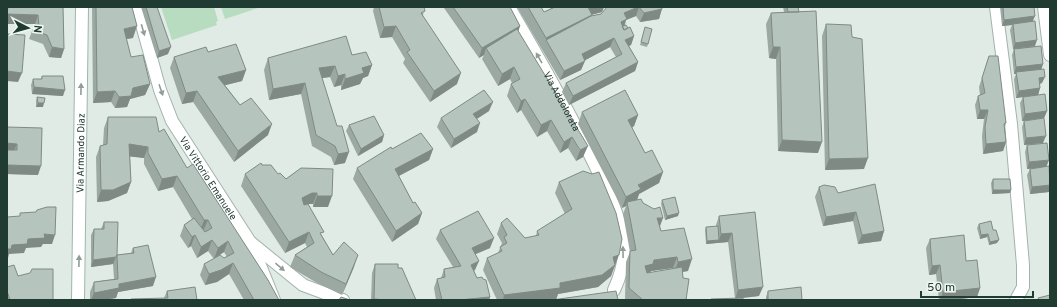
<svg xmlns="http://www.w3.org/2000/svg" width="1057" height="307" viewBox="0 0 1057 307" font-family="Overpass,sans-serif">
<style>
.green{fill:#b8dcbf}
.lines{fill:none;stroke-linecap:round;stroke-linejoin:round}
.street-casing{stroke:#a3b3ac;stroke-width:14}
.secondary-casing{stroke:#9eb6ac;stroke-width:14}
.street{stroke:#fff;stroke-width:12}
.secondary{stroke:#fff;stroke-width:12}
.wall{fill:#9ca9a3;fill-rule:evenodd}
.shaded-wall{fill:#7f8a85}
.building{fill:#b5c5be;stroke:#7f8a85}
.oneway{fill:#909d98}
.labels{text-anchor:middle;stroke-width:3;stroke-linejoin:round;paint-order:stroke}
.street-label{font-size:10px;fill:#203b32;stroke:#f0f7f3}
</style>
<rect width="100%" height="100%" fill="#e0ebe5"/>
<path class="green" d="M161 7H214L218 21 216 22 217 25 172 40Z
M221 7H261L225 19Z"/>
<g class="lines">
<g class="street-casing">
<g id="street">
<path id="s1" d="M137 7 160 90 172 121 250 242 303 285 343 300"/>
<path id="s2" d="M509 7C539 58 568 109 594 163 606 188 626 227 624 255 623 267 619 279 614 290"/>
<path d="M996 7 1011 124 1023 265V287L1016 300"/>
<path d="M1044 7 1050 55"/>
<path d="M251 243 274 300"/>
</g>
</g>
<g class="secondary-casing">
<g id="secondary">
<path id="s3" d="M78 300 82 7"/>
</g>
</g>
<use href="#street" class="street"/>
<use href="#secondary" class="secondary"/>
</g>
<path class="wall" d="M7 7H63L64 49 61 58 49 57 43 44 29 39 34 26H35V24H7Z
M92 7H132L133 38 126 39 131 57 150 84 145 95 130 99 127 107 115 108 111 102 93 103Z
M141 7H159L157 8 168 54 157 58Z
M374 7H424L423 16 457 84 430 102 403 63 405 59 392 37 380 38 373 11Z
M444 7H510L520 26 518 31 583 157 576 161 568 148 560 153 547 131 537 137 521 110 517 113 507 96 511 84 512 83 510 79 498 86 482 59 484 55 479 58 444 8Z
M517 7H541L544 12 552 8 553 7H604L602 12 591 15V16L601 14 608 7H662L659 19 640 22 636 16 626 20 625 25 634 36 631 45 629 46 638 62 635 71 569 105 562 92 566 83 616 57 610 47 585 60 581 70 560 80Z
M783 7H798L818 153 778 151 776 59 769 58 766 24 771 13 784 12Z
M1000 7H1034L1033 21 1035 46 1043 64 1041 70 1042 83 1040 84V88L1038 95 1047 111 1044 118 1022 121 1020 103 1023 97 1016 98 1014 79 1016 74H1014L1012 55 1014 49H1013L1010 30 1012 25 1002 26Z
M826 24 864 169 825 170 822 36Z
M652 29 647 47 640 45 644 31Z
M208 52 246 70 242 81 225 85 240 105 268 135 234 162 193 102 182 104 170 68 174 57Z
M352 55 372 65 368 76 363 78 360 84 341 90V85L334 87 330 77 322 78 345 163 334 165 331 157 312 146 301 94 269 100 264 70 268 58Z
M989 56 1006 123 1005 127 1006 142 1003 151 983 154 982 136 984 119H977L975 105 978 96 980 95 979 87Z
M42 76 63 96 32 94 31 85 33 79H41Z
M37 97 43 107H36V101Z
M489 111 477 119V132L451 148 437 127 441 118Z
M582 112 638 115 634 126 632 128 645 153 663 172 659 183 639 194 637 200 643 203 660 227 661 231 688 271 682 272 686 300H626L625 299 626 262 630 252 623 214 626 206 622 208 578 124ZM673 268V269L650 273 651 271Z
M108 117 159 132 187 168 279 300H244L229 274 217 282 205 285 200 275 204 264 214 259 208 251 197 258 191 246 188 248 180 236 184 225 192 219 173 187 158 191 144 164V158L130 156 131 182 127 193 108 201 97 202 96 157 100 146 103 145 104 128ZM224 252 227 257 224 258H214Z
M1024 121 1043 143 1024 145 1022 127Z
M349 125 384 135 382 142 358 156 346 131Z
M7 127 38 175 7 174Z
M1027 145 1049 160 1046 167 1027 169 1025 152Z
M433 149 429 160 399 176 413 203 422 213 418 224 392 242 353 179 357 168Z
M262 165 286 179 301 168 328 207H313V204H308L322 236 333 255 354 267 342 295 317 283 290 267 295 255 307 247 305 243 285 253 241 186 245 174Z
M1030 169 1049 192 1030 194 1027 175Z
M993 179 1011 190 1010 193 992 194 991 183Z
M559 182 615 267H614L611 276 598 287 558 294 556 299 618 300H497L483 270 487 258 498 253 502 243 497 234 501 223 525 238 536 236 537 231 565 214 555 193Z
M819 187 838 193 884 231 881 241 858 244 853 221 823 226 815 197Z
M662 200 678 216 665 220 661 204Z
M755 212 759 296 735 298 728 242 706 244 705 230 706 227H716V225L719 216Z
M104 222 117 255 131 253 133 248 153 286 118 292 116 298 103 300H90V292L94 282 114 279 113 264 91 267V235L94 229H101Z
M979 224 993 230 997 243 989 245 987 237 980 239 977 228Z
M440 230 490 248 475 254V270L474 271 477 278 490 297 489 300H436L434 288 437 279 441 278 444 269 453 267 436 239Z
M930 239 966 261 980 288 977 297 952 300H939L936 274 929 275 926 248Z
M375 264 398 268 416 300H371L372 273Z
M7 267 18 276 53 300H7Z
M167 291 197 300 164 298Z
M768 291 802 300H766V297Z"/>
<path class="shaded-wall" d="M588 7H604L602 12 591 15 588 26 546 40V38Z
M639 7 636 16 626 20 623 29 617 31 624 13Z
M662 9 659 19 640 22 644 13Z
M7 14 38 15 35 24H7Z
M1035 16 1032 23 1013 24 1012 25 1002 26 1004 20Z
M137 26 133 38 120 40 124 29Z
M396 26 392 37 380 38 384 27Z
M520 26 517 35 486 48 484 55 479 58 482 48Z
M634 36 631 45 621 49 625 40Z
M614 38 610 47 578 64 582 54Z
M1037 40 1035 46 1013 49 1015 43Z
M52 47 64 49 61 58 49 57Z
M171 47 168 54 157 58 159 51Z
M773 47H780L776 59 769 58Z
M585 61 581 70 560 80 564 71Z
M638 62 635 71 569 105 573 96Z
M1043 64 1041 70 1014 74 1016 67Z
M372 65 368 76 363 78 360 84 341 90 345 79 362 68Z
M335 66 330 77 315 79 319 68Z
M514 67 510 79 498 86 502 74Z
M246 70 242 81 214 88 218 77Z
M7 71 22 73 18 82 7 81Z
M461 73 457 84 430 102 434 91Z
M345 74 341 85 334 87 338 76Z
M1045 77 1042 83 1037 84 1039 78Z
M305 83 301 94 269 100 273 89Z
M150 84 145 95 130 99 127 107 115 108 119 97 133 88Z
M34 87 65 90 63 96 32 94Z
M1040 88 1038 95 1016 98 1019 91Z
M115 91 111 102 93 103 97 92Z
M197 91 193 102 182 104 186 93Z
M525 99 521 110 517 113 521 101Z
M493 102 489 111 470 123 473 114Z
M38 103H44L43 107H36Z
M980 110H988L984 119H977Z
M1047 111 1044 118 1022 121 1025 114Z
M638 115 634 126 624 132 628 120Z
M551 120 547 131 537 137 541 125Z
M480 123 477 132 451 148 454 139Z
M272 124 268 135 234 162 238 151Z
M384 135 382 142 358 156 361 149Z
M1046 136 1043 143 1024 145 1026 138Z
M572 137 568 148 560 153 564 142Z
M782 140 822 142 818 153 778 151Z
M1006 142 1003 151 983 154 986 144Z
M7 143 17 144 13 153H7Z
M129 144 148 147 144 158 125 156Z
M588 146 583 157 576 161 580 150Z
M433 149 429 160 391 180 395 169Z
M349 152 345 163 334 165 338 154Z
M868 158 864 169 825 170 829 159Z
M1049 160 1046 167 1027 169 1029 162Z
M7 165 41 166 38 175 7 174Z
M663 172 659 183 639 194 637 200 627 202 626 206 622 208 626 197 638 185Z
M177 176 173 187 158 191 162 179Z
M131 182 127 193 108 201 97 202 101 190Z
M1050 185V189L1049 192 1030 194 1032 187Z
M993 190H1011L1010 193 992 194Z
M312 193H317L313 204H308L298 209 302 198Z
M317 196H332L328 207H313Z
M856 212 853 221 823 226 826 217Z
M422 213 418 224 392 242 396 231Z
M679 213 678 216 665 220 667 216Z
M657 218H663L659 229Z
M204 220H208L203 231H200Z
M884 231 881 241 858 244 862 235Z
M309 232 305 243 285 253 289 242Z
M732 233 728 242 706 244 707 241 719 240 721 234Z
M44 234 55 235 52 244H43L41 247 26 248 24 253 9 254 8 258H7V249L12 245 28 239Z
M988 234 987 237 980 239 981 235Z
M195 235 191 246 188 248 192 237Z
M494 238 490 248 469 257 472 248Z
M212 240 208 251 197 258 201 247Z
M999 240 997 243 989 245 990 242Z
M228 241 224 252 214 259 218 248Z
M358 255 354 267 342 295 346 284Z
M619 255 611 276 598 287 558 294 556 300H503L504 295 560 283 613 257Z
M116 257 113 264 91 267 93 260Z
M677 257 673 268 651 271 649 276 641 277 645 266 654 260Z
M692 259 688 271 674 273 678 262Z
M479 261 475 270 468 274 471 265Z
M233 263 229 274 217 282 205 285 209 274Z
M940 265 936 274 929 275 932 266Z
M156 277 153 286 118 292 116 298 103 300H91L94 293 119 284Z
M763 287 759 296 735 299 738 290Z
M980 288 977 297 952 300H940L943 292Z
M490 297 489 300H459Z"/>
<path class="building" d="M8 7H63L64 49 52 47 47 35 32 30 34 26H39L38 15 7 14Z
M96 7H132L137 26 124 29 131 57 143 55 150 84 133 88 131 96 119 97 115 91 97 92Z
M146 7H157L171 47 159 51Z
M379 7H424L425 11 421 13 461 73 434 91 407 52 410 50 396 26 384 27Z
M453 7H510L520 26 482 48Z
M528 7H541L544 12 555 7H588L592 15 546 38Z
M607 7H638L624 13 627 19 621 22 624 30 630 27 634 36 625 40 638 62 573 96 566 83 622 54 614 38 582 54 585 61 564 71 546 40 591 16 601 14Z
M639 7H662V9L644 13Z
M787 7H798L799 12H788Z
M1003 7H1034L1035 16 1004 20Z
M816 11 822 142 782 140 780 47H773L771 13Z
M1035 21 1037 40 1015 43 1013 24Z
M826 24 851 25 852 37 862 39 868 158 829 159Z
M626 25 628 28 624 30 622 26Z
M645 27 652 29 648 44 641 42Z
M517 29 588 146 580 150 572 137 564 142 551 120 541 125 525 99 521 101 511 84 520 79 514 67 502 74 486 48Z
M7 34 25 35 22 73 7 71Z
M346 36 352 55 366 52 372 65 362 68 364 73 345 79V74L338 76 335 66 319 68 337 126H342L349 152 338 154 335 146 316 135 305 83 273 89 268 58Z
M236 44 246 70 218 77 240 105 251 98 272 124 238 151 197 91 186 93 174 57 206 47 208 52Z
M1041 46 1043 64 1016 67 1014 49Z
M989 56H998L1006 123 1004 124 1006 142 986 144 985 127 988 110H980L978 96 985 93 982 78Z
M1044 69 1045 77 1039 78 1040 88 1019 91 1016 72Z
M42 76H63L65 90 34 87 33 79H42Z
M484 90 493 102 473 114 480 123 454 139 441 118Z
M625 90 638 115 628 120 645 153 652 150 663 172 638 185 641 189 626 197 582 112Z
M1045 94 1047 111 1025 114 1023 97Z
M37 97 45 98 44 103H38Z
M374 116 384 135 361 149 349 125Z
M108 117H156L159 132 164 129 187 168 193 164 268 280 279 300H254L233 263 221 270 209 274 204 264 220 255 224 258 234 253 228 241 218 248 212 240 201 247 195 235 192 237 184 225 194 218 205 232 212 228 208 220H204L177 176 162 179 148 153V147L129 144 131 182 113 190H101L100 146 107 144Z
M1044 118 1046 136 1026 138 1024 121Z
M7 127 42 128 41 166 7 165V150H17V144L7 143Z
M421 133 433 149 395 169 413 203 415 202 422 213 396 231 357 168 391 147 392 149Z
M1047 143 1049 160 1029 162 1027 145Z
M261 163 262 165H271L278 174 280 173 286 179 301 168 333 169 332 196H317V193H312L302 198 304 205 308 204 324 232 320 233 333 255 344 242 358 255 346 284 321 272 295 255 314 243 309 232 289 242 245 174Z
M1049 166 1050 185 1032 187 1030 169Z
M583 171 592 174 599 172 616 213 622 239 619 255 613 257 615 265 602 275 560 283V288L504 295 487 258 502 251 500 247 507 243 504 237 507 235 501 223 507 218 525 238 539 235 537 231 572 209 559 182Z
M993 179H1010L1011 190H993Z
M875 184 884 231 862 235 856 212 826 217 819 187 824 185 835 187 838 193Z
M675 197 679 213 667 216 662 200Z
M641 199 643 203 654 209 660 207 663 218H657L661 231 684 228 692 259 678 262 677 257 654 260 653 264 645 266 647 273 682 267 683 278 689 279 686 300H643L629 288 630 251 636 250 627 202Z
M47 207H56L55 235 44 234 45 238 28 239 27 244 12 245 11 249H7V217L20 216V213L36 212 37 210Z
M478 211 494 238 472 248 479 261 471 265 477 278 482 277 483 279 486 280 490 297 459 300H442L437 279 445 277 444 269 461 266 440 230Z
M755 212 763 287 738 290 732 233 721 234 719 216Z
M991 221 993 230H996L999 240 990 242 988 234 981 235 979 224Z
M104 222H118L117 255 116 257 93 260 94 229H104Z
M718 226 719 240 707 241 706 227Z
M964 235 966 261 977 260 980 288 943 292 940 265 932 266 930 239Z
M148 245 156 277 119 284V288L94 293V282L118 279 117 255 134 253 133 248Z
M375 264H398V268H402L416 300H386L374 299Z
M14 265 18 276 30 273 32 269H53V300H10L7 291V267Z
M195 287 197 300H131V299L168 298 167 291Z
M801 287 802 300H768V291Z
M616 291 618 300H552Z
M1050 295V300H1039L1038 298Z
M341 297 350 300H339Z
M743 298V300H711V299Z"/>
<defs><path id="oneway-solid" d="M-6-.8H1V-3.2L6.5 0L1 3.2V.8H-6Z"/></defs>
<g class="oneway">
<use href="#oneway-solid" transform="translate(143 30) rotate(74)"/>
<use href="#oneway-solid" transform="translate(539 58) rotate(-120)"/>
<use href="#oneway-solid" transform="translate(81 89) rotate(-89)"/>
<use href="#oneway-solid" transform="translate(161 90) rotate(71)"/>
<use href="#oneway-solid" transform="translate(623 252) rotate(-91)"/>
<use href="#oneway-solid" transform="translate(79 261) rotate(-89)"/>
<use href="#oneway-solid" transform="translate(280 267) rotate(40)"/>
</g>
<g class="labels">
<g class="street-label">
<text dy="4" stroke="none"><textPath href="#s2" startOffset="108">Via Addolorata</textPath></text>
<text dy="4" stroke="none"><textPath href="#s3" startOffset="147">Via Armando Diaz</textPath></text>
<text dy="4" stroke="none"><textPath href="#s1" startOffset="187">Via Vittorio Emanuele</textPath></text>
</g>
</g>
<rect width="1057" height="307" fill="none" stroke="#203b32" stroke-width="16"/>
<g transform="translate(28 28) rotate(96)" stroke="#f0f7f3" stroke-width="3" paint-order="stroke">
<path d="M0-3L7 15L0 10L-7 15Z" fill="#203b32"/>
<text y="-6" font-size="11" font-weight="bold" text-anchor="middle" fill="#203b32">N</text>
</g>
<path d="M921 291v6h112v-6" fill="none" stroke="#203b32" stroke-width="2"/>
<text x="927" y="291" font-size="12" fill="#203b32" stroke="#f0f7f3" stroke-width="3" paint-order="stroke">50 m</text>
</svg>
